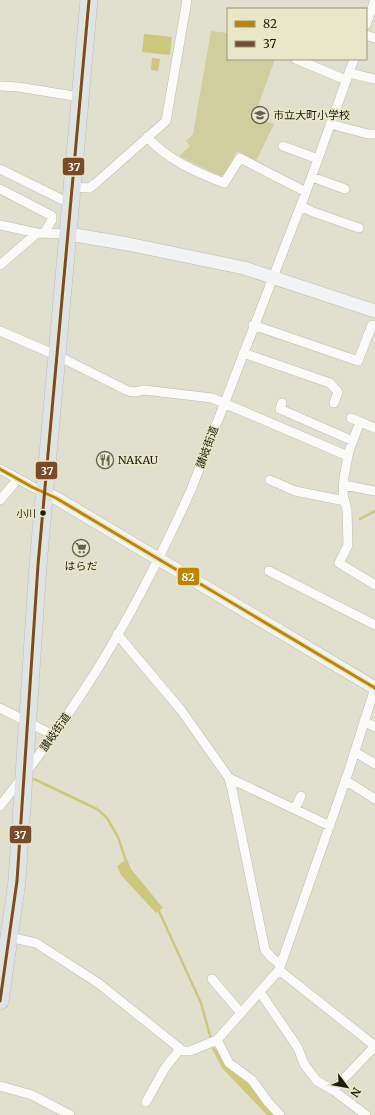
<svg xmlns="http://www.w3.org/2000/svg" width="375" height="1115" viewBox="0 0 375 1115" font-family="Merriweather,'Noto Sans JP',serif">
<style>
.green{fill:#d0cd9e}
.water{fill:#cdc87c}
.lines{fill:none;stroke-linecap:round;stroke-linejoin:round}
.stream{stroke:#cdc87c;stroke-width:2.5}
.street-casing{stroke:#bdbcaf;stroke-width:10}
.secondary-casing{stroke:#bdbcaf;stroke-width:14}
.highway-casing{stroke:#bfbeb5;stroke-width:18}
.street{stroke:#fafaf8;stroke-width:9}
.secondary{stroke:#f2f4f3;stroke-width:13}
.highway{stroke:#dee3e7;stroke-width:17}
.bus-1-casing{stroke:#e8e7c8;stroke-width:6}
.bus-2-casing{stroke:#e8e7c8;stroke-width:6}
.bus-1{stroke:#c08404;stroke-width:3}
.bus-2{stroke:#7a4b2a;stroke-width:3}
.bus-dot{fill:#1c1c11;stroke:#e8e7c8;stroke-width:1.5}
.labels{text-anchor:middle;stroke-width:3.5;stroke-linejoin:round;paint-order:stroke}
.bus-label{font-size:10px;fill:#1c1c11;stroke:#e8e7c8;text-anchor:end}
.poi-label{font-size:11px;fill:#1c1c11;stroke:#e8e7c8;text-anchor:start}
.street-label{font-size:11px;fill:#1c1c11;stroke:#e8e7c8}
.line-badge{stroke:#e8e7c8;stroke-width:1.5}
.badge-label{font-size:11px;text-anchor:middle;font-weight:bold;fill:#fff}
</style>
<rect width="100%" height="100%" fill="#e1e0cf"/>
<path class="green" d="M211 31 228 33V59H275L254 117 274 124 256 161 237 151 224 175 220 176 179 156 190 146 186 141 193 134Z"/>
<path class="water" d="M144 34 172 37 170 55 142 52Z
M152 58 160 59 158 71 151 70Z
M127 859 131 869 163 908 156 913 121 875 117 866Z
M211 1047 217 1049 225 1066 252 1084 276 1115H267L222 1068Z"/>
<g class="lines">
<path class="stream" d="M360 519 375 511
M34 779 97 809 107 818 118 837 126 861
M158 909 201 1003 211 1039"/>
<g class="street-casing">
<path id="street" d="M366 25 375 0
M366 35 375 38
M296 59 346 80
M349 73 375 79
M0 86 18 87 80 97
M330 124 368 134H375
M147 137C168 160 196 172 224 183L240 158 306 192
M283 146 318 159
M0 169 69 203
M312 177 345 189
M71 187 89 188 96 183 166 121 187 0
M0 189 52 216V220L44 233
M301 206 313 212 359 228
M0 225 37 233 69 234
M0 265 37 233
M253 325 358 361 372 325
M0 331 58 356 128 391 135 392 144 390 212 398 348 456
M243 353 330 383 338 392 334 403
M282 403 280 409 353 441
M351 418 375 428
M360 422 349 451 344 477 343 495 347 510 348 545 339 563 375 585
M0 469 44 493
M270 480 295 491 345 501
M344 485 375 491
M0 500 18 479
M269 571 375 625
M117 634 181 710 229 778 232 789 265 950 271 957 281 965
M0 708 53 735
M364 721 375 727
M355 752 375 764
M229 778 330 826
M345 780 375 799
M0 806C34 763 66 719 95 673 131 615 163 552 191 490L306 192 354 59
M295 809 301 796
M9 937 36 943 98 983 183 1051H190L217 1040 279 970 348 773 375 688
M279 970 375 1046
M212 979 241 1013
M260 992 298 1048 304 1064 317 1081 333 1090 366 1115
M217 1040 229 1063 252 1080 268 1102 280 1115
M0 1086 32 1095 70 1115
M333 1090 375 1046
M146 1102 165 1068 180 1049"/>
</g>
<g class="secondary-casing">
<path id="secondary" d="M69 234 128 244 244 268 375 311
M44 493 56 498 375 688"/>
</g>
<g class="highway-casing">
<path id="highway" d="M0 1001 17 881 38 565 89 0"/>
</g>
<use href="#street" class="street"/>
<use href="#secondary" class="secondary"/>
<use href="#highway" class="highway"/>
<g class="bus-1-casing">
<path id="bus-1" d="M0 469 32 487 56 498 375 688"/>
</g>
<g class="bus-2-casing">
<path id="bus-2" d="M0 1001 17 881 38 565 89 0"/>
</g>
<use href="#bus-1" class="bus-1"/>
<use href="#bus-2" class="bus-2"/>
</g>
<defs>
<g id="school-ring" transform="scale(0.9)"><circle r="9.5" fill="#e8e7c8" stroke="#616154" stroke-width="1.5"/><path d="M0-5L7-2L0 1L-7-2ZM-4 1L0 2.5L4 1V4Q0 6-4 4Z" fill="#616154"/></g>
<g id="restaurant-ring" transform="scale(0.9)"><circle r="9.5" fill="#e8e7c8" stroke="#616154" stroke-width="1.5"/><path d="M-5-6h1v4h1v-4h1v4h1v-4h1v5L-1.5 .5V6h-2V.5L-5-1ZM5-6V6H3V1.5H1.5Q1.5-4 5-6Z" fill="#616154"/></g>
<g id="supermarket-ring" transform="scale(0.9)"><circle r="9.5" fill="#e8e7c8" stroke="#616154" stroke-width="1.5"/><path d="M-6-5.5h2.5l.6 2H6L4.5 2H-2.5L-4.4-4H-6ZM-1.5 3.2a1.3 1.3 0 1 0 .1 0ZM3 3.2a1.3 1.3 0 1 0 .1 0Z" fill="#616154"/></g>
</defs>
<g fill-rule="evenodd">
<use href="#school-ring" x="260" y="115"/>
<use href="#restaurant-ring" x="105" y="460"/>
<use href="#supermarket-ring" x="81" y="548"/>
</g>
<circle class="bus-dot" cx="43" cy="513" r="3.5"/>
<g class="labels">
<g class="bus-label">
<text x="36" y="517">小川</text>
</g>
<g class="poi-label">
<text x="273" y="119">市立大町小学校</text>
<text x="118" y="464">NAKAU</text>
<text x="81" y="570" text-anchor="middle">はらだ</text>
</g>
<g class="street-label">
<text transform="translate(207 447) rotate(-70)" y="4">讃岐街道</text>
<text transform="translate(55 732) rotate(-55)" y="4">讃岐街道</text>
</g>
</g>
<g class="line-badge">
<rect x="62" y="157" width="23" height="19" rx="4" fill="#7a4b2a"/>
<rect x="35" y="461" width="23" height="19" rx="4" fill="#7a4b2a"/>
<rect x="177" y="567" width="23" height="19" rx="4" fill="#c08404"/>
<rect x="9" y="825" width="23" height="19" rx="4" fill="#7a4b2a"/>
</g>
<g class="badge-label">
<text x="74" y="171">37</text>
<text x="47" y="475">37</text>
<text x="188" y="581">82</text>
<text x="20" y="839">37</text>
</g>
<rect x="227" y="8" width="140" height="52" fill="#e8e7c8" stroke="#96967f"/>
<rect x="235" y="21" width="20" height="6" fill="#c08404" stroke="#96967f"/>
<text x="263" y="28" font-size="12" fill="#1c1c11">82</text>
<rect x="235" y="41" width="20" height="6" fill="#7a4b2a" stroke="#96967f"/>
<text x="263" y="48" font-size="12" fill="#1c1c11">37</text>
<g transform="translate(347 1087) rotate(122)" stroke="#e8e7c8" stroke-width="3" paint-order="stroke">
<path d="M0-3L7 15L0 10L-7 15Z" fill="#1c1c11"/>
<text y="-6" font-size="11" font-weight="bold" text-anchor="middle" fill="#1c1c11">N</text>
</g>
</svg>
